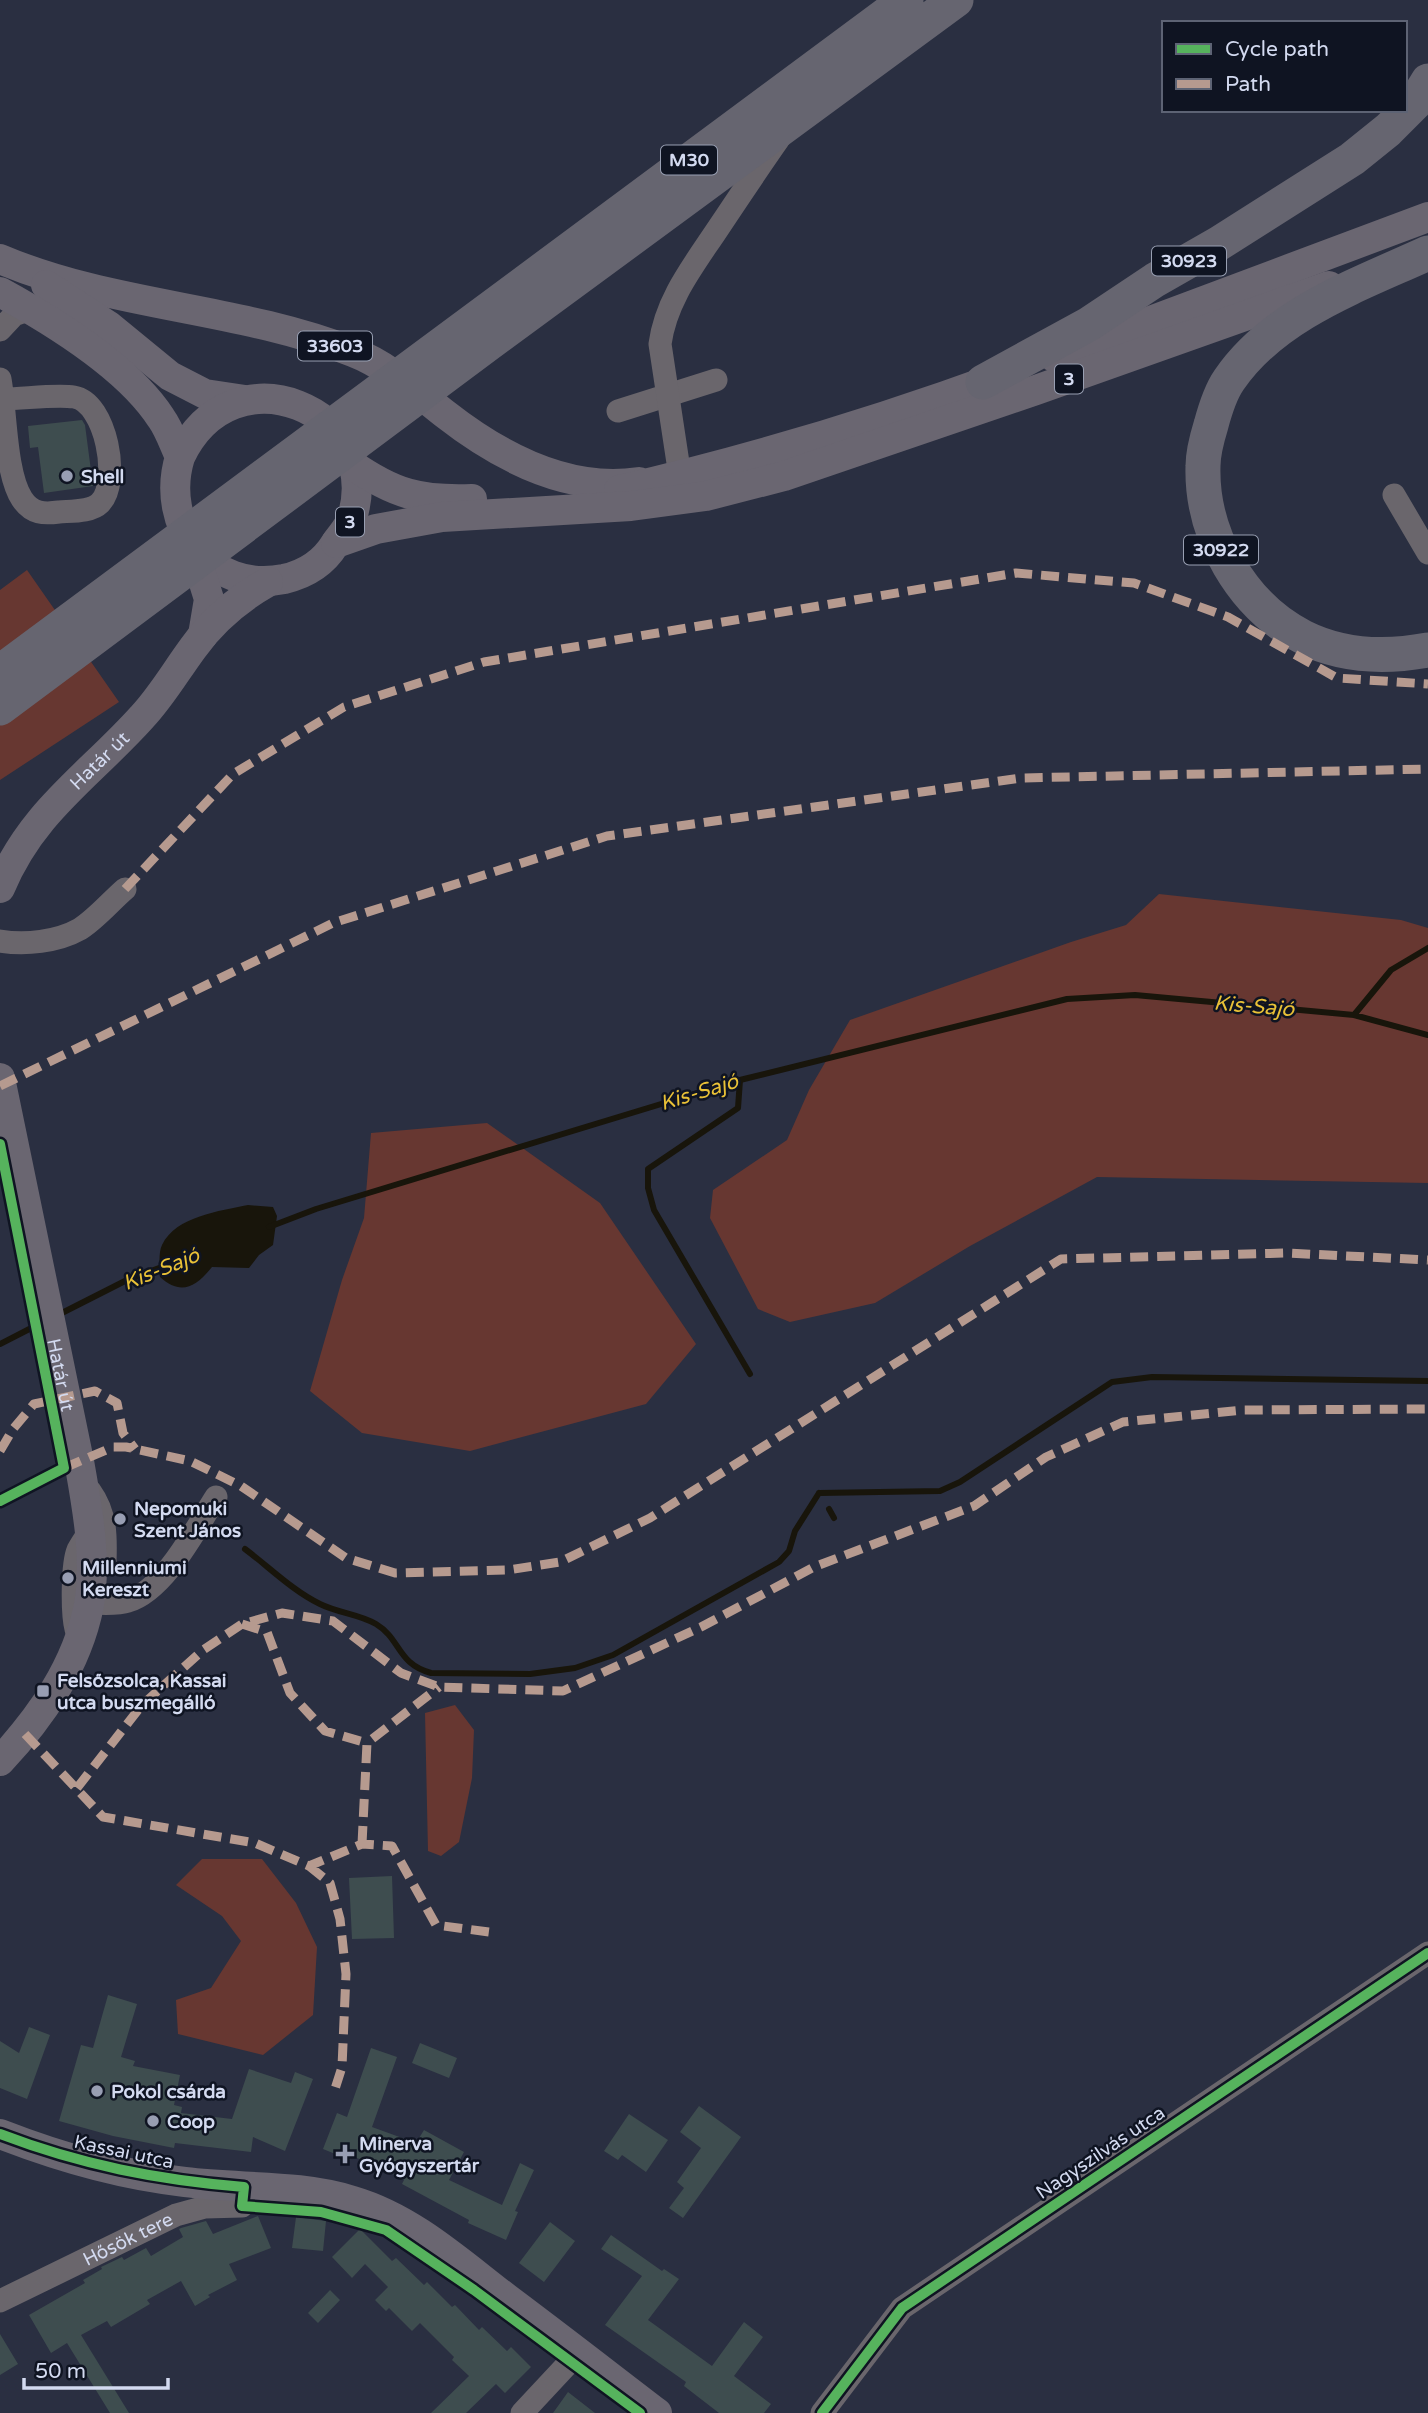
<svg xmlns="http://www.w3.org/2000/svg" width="1428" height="2413" viewBox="0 0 1428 2413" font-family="'Varela Round',sans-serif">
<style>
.green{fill:#673731}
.water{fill:#18150b}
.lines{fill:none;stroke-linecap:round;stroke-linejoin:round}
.stream{stroke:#18150b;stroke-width:6}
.building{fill:#3e4d4f}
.minor{stroke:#6a666c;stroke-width:23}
.major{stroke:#6a6671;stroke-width:30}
.highway{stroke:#666570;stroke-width:35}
.quiet{stroke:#b69a8f;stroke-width:9;stroke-dasharray:18 9;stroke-linecap:butt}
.cycleway-casing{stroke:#0f1422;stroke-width:15}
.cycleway{stroke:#56b35d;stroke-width:10}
.poi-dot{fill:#989eb3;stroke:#0f1422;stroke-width:2.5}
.labels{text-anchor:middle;stroke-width:5;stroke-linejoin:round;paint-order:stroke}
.shield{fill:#0f1422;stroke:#989fb2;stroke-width:2}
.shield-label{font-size:18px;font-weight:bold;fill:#d3daf0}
.poi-label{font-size:19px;font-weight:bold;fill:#d3daf0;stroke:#0f1422;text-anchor:start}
.street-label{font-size:19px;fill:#d3daf0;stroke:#0f1422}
.water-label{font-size:21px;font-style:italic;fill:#e9c137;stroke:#0f1422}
</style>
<rect width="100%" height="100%" fill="#2a2f41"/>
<path class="green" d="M27 570 119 702 0 780V590Z
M1159 894 1401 920 1428 928V1183L1097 1177 970 1246 875 1303 790 1322 758 1309 710 1218 713 1190 787 1140 809 1090 850 1020 1071 942 1126 925Z
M487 1123 600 1203 696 1344 646 1404 470 1451 362 1433 310 1391 342 1280 364 1218 371 1133Z
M455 1705 474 1730 472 1778 459 1842 441 1856 428 1851 425 1713Z
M202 1859H262L296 1903 317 1947 313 2015 263 2055 178 2034 176 2000 211 1988 241 1941 222 1916 176 1885Z"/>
<path class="water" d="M248 1205 273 1207 277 1216 273 1245 259 1255 249 1268 212 1267C196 1287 181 1296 160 1277 160 1268 158 1253 162 1245 176 1216 220 1211 248 1205Z"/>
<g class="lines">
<path class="stream" d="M1354 1015 1391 970 1428 948
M740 1080 738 1108 648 1169V1188L654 1210 750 1374
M269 1227 316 1209 740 1080 1067 999 1135 995 1354 1015 1428 1035
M56 1316 125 1281 167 1265
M0 1344 43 1322
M819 1493 940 1491 960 1482 1112 1382 1152 1377 1428 1381
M829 1509 834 1518
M245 1549C269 1567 293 1591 320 1604 338 1613 359 1614 376 1624 401 1639 397 1664 431 1673L530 1674 575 1668 613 1655 779 1562 789 1551 795 1531 819 1493"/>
</g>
<path class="building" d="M82 420 85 425 93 486 44 493 38 447 30 448 28 426Z
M392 1876 394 1938 352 1939 349 1878Z
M108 1995 137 2004 121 2057 135 2061 133 2066 180 2075 174 2105 182 2107 181 2113 232 2119 249 2069 291 2083 295 2072 313 2079 285 2151 253 2137 251 2152 175 2143 174 2148 113 2136 59 2121 81 2045 93 2048Z
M29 2027 50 2035 27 2099 0 2088V2041L19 2053Z
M420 2043 457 2058 449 2078 412 2063Z
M371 2048 397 2057 372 2127 416 2143 424 2130 464 2152 449 2180 502 2205 520 2163 534 2170 515 2211 518 2212 506 2240 468 2223 469 2220 402 2184 404 2180 374 2164 351 2156 350 2160 323 2149 337 2113 347 2117Z
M699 2106 741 2137 683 2218 669 2208 684 2188 677 2182 701 2148 680 2132Z
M629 2114 668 2140 646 2172 622 2155 618 2160 604 2151Z
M258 2216 271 2248 229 2264 237 2280 208 2295 210 2297 195 2306 181 2281 147 2300 150 2304 111 2327 107 2321 81 2335 129 2413H110L67 2343 51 2353 29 2315 85 2283 83 2280 102 2269 101 2267 122 2257 124 2260 146 2248 151 2256 183 2237 179 2229 181 2228 206 2221 213 2234Z
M296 2217 326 2221 323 2251 292 2248Z
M550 2222 575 2241 544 2282 519 2263Z
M360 2229 392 2261 396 2258 424 2285 427 2282 452 2307 455 2305 479 2330 482 2327 507 2351 511 2347 531 2367 505 2393 496 2384 466 2413H431L469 2376 452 2360 454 2357 420 2323 412 2331 389 2308 386 2311 375 2300 388 2287 365 2264 352 2278 332 2257Z
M611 2235 662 2271 664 2269 679 2279 648 2320 712 2366 744 2322 763 2337 734 2376 771 2404 764 2413H719L684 2386 686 2382 605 2325 642 2276 601 2249Z
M330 2290 340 2300 318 2323 308 2313Z
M0 2334 18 2364 0 2375Z
M568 2392 595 2413H553Z"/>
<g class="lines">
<g class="minor">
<path d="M0 330 14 315 31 309"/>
<path d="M0 379C6 412 5 473 22 499 32 514 44 514 59 512 72 511 91 512 100 503 121 482 106 402 74 397 56 394 23 399 4 399"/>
<path d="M618 411 716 380"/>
<path d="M680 476 660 344C666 300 693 266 717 230 737 200 757 170 778 140"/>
<path d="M1394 495 1428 553"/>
<path d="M0 941C25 945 57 942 80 929 96 919 111 901 125 889"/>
<path d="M90 1491C106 1513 106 1536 105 1562"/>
<path d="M89 1603C101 1603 116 1605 128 1601 165 1590 196 1528 216 1497"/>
<path d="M76 1629C72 1614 72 1564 78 1550 81 1544 86 1537 90 1531"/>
<path id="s1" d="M0 2301 176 2215 205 2207 242 2206"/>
<path d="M522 2413 578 2353"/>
<path d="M822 2413 902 2308 1428 1953"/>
</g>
<g class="major">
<path d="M0 259C113 307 239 307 353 352 387 365 417 392 445 414 500 457 567 493 639 482"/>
<path d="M46 285 109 326 170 376 205 394 245 400"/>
<path d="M0 292C53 321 128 367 161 418 169 429 174 444 180 457 159 525 210 594 284 579 306 574 324 562 335 544 341 535 348 529 352 518 385 411 233 345 180 457"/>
<path d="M1054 357 1428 217"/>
<path d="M351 464C394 494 420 501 472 499"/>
<path d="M619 490C750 460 878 421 1004 375"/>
<path d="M336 543 376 529 442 517 631 506 706 496 784 476 1036 390 1329 286"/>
<path d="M193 548 209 599 203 635"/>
<path id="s2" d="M0 888C32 811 89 776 142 717 161 697 176 671 193 648 213 620 238 599 268 582"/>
<path id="s3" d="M0 1078 79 1461C87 1507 97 1558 89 1605 77 1666 41 1717 0 1761"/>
<path d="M0 2134C59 2157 121 2175 185 2182 240 2189 299 2184 353 2201 411 2218 458 2261 505 2297 556 2335 606 2374 657 2413"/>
</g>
<path class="highway" d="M1428 253C1358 285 1274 314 1229 380 1220 393 1215 410 1211 425 1207 438 1203 452 1203 466 1201 535 1242 606 1303 637 1343 657 1385 658 1428 650
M983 382 1089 324 1155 280 1218 244 1352 159 1388 130 1414 104 1428 81
M0 672 906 0
M0 708 488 344 956 0"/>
<path class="quiet" d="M125 889 233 774 344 707 484 662 1016 573 1134 583 1228 617 1337 678 1428 684
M0 1086 333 923 607 836 1021 778 1428 769
M0 1451 13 1429 34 1404 95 1391 117 1403 123 1433 135 1449
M64 1468 113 1447H126L190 1461 241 1486 346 1558 395 1573 508 1570 560 1562 650 1518 1061 1259 1287 1253 1428 1260
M242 1624 267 1632 290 1693 325 1731 367 1743
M25 1734 103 1817 255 1843 309 1866 362 1844 392 1846 436 1925 489 1932
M77 1788 142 1705 203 1650 242 1624 282 1613 333 1621 401 1673 439 1687 563 1691 701 1627 814 1567 974 1506 1046 1457 1123 1422 1244 1410 1428 1409
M362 1844 367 1743 439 1687
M309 1866 330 1883 340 1919 346 1974 342 2067 335 2089"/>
<g class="cycleway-casing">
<path id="cycleway" d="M0 1144 64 1468 0 1501
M0 2134C81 2165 158 2180 244 2187L242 2206 321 2212 386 2230 474 2290 640 2413
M822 2413 902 2308 1428 1953"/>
</g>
<use href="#cycleway" class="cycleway"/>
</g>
<g class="poi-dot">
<circle cx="67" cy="476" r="7"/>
<circle cx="120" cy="1519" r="7"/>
<circle cx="68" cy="1578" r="7"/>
<rect x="36" y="1684" width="14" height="14" rx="3.5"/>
<circle cx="97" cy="2091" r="7"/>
<circle cx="153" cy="2121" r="7"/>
<path d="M341.5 2143.5h7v7h7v7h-7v7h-7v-7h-7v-7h7z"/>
</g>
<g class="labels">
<g class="shield">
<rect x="661" y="145.5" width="56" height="29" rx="5"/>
<rect x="1152" y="246.5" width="74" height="29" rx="5"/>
<rect x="298" y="331.5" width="74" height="29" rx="5"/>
<rect x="1055" y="364.5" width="28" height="29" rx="5"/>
<rect x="336" y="507.5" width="28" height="29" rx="5"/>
<rect x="1184" y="535.5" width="74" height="29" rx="5"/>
</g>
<g class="shield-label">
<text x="689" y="166">M30</text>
<text x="1189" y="267">30923</text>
<text x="335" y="352">33603</text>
<text x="1069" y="385">3</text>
<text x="350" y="528">3</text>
<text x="1221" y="556">30922</text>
</g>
<g class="poi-label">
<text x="81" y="483">Shell</text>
<text x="134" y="1515">Nepomuki<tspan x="134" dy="22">Szent János</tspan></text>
<text x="82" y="1574">Millenniumi<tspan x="82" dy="22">Kereszt</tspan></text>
<text x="57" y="1687">Felsőzsolca, Kassai<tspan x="57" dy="22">utca buszmegálló</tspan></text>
<text x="111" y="2098">Pokol csárda</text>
<text x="167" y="2128">Coop</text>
<text x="359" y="2150">Minerva<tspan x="359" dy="22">Gyógyszertár</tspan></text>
</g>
<g class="street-label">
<text dy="7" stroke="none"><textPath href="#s2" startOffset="163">Határ út</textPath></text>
<text dy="7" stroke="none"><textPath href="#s3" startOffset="303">Határ út</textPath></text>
<text transform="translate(124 2151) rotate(12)" y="7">Kassai utca</text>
<text transform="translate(1100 2152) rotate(-34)" y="7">Nagyszilvás utca</text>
<text dy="7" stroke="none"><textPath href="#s1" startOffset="142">Hősök tere</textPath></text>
</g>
<g class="water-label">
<text transform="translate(1254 1006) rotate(5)" y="7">Kis-Sajó</text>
<text transform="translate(699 1092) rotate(-17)" y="7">Kis-Sajó</text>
<text transform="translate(161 1269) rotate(-22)" y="7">Kis-Sajó</text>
</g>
</g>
<rect x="1162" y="21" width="245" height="91" fill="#0f1422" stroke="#5d6374" stroke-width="2"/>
<rect x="1176" y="44" width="35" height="10" fill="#56b35d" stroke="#5d6374" stroke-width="2"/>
<text x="1225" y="56" font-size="21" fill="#d3daf0">Cycle path</text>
<rect x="1176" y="79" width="35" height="10" fill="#b69a8f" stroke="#5d6374" stroke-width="2"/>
<text x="1225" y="91" font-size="21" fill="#d3daf0">Path</text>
<path d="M24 2378v10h144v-10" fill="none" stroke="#d3daf0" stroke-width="3.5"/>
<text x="35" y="2378" font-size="21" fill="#d3daf0" stroke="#0f1422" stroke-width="5" paint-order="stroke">50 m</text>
</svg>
